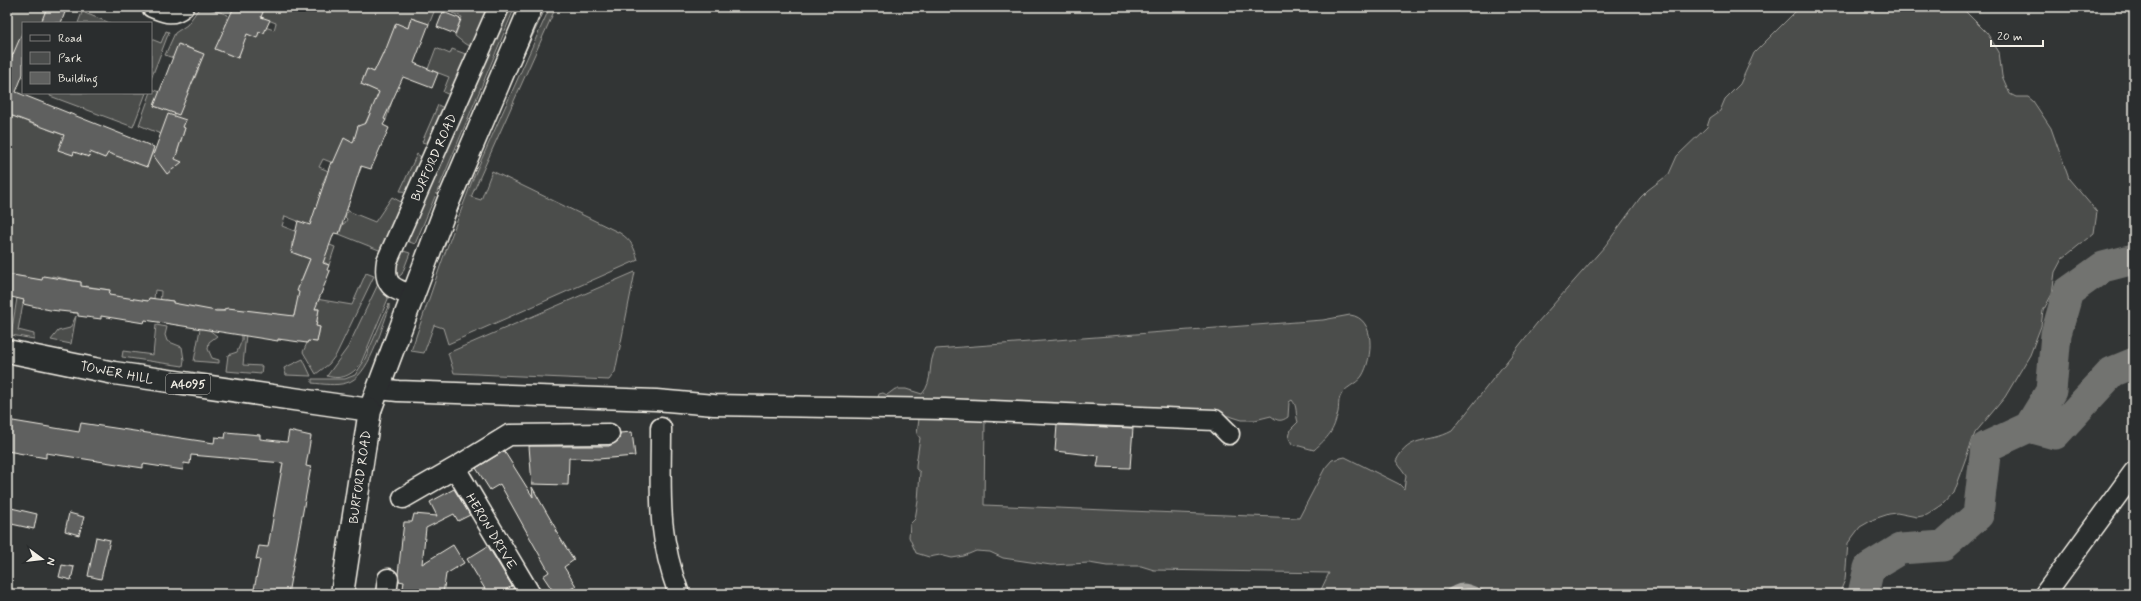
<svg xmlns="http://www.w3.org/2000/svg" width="2141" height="601" viewBox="0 0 2141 601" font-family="Mynerve,sans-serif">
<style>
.green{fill:#4b4d4c;stroke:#a09f9a}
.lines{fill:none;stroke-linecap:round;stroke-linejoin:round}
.stream{stroke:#a6a5a0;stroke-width:5}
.river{stroke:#727370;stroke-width:31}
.building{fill:#5f605f;stroke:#f4f1e8}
.street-casing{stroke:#f4f1e8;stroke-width:23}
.secondary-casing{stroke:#f4f1e8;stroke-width:25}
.primary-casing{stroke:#f4f1e8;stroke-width:25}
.street{stroke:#2a2d2e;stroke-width:20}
.secondary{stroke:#2a2d2e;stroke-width:22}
.primary{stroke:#2a2d2e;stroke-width:22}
.labels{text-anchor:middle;stroke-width:3;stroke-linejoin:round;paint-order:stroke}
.shield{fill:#2a2d2e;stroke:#b7b6b0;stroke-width:1}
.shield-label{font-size:12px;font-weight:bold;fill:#f4f1e8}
.street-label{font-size:13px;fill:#f4f1e8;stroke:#2a2d2e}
</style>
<rect width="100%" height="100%" fill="#323535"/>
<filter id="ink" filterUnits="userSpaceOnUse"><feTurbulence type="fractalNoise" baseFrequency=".025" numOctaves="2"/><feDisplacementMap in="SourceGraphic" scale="8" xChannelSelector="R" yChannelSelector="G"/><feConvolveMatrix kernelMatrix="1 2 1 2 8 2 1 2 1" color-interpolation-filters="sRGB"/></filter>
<g filter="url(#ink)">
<path class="green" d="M7 7H47L48 23H23V39L17 54 14 53 12 56 23 61V64L10 58 7 64Z
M84 7H87L85 13 110 23H78Z
M200 7H206L228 15 225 25 228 26 221 44 218 43 215 49 238 58 249 27 259 33 262 26 274 30 276 23 255 15 257 9 263 11 265 7H436L429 24 411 18 408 28 396 24 391 37V57L383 53 374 72 367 69 361 84 393 98 386 120 370 113 364 126H358L357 144 344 139 337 155 362 166 359 173 323 159 319 167 338 175 336 179 326 175 322 185 325 187 320 199 348 210V211L375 222 392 197 401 202 404 206 384 252 339 234 343 224 345 223 347 219 345 217 346 214 318 203 316 228 285 216 282 226 335 247 329 265 292 242 291 252 310 259 298 288 316 299 352 305 366 273 374 276 336 355 329 364 316 374 303 352 308 341 317 342 320 327 316 326 319 309 296 306 293 320 284 318 280 341 281 315 216 310 208 329 217 336 209 342 208 349 212 358 219 360V363L194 361 200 329 173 303V301L165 300 163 307H160L161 291 155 290 154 299 150 298 148 301H108L110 290 85 286 78 313H73L75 297 80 298 81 282 52 276 46 309 40 308 44 281 7 274V105L11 115 37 126 44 108 47 129 64 135 63 151 73 155 78 140 101 149 98 155 105 158 108 152 147 167 153 151 176 156 185 128 166 121 163 135 139 125 152 89 163 93 160 102 156 100 154 106 175 113 189 78 194 80 199 68 193 66 199 52 179 44 176 59 165 55 175 33 187 25Z
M454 7H492L474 47 465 44 455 36 462 17 452 13Z
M505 7H515L415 244 404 240Z
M542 7H546L488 131Z
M550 7H556L471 197 481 200 492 171 620 233C632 241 634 247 638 260L448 344 443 328 434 325 424 353 411 351 443 258 474 176Z
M1800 7H1961L1987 33 1999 52 2002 76 2010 94 2016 97H2028L2033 101 2051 128 2069 179 2097 212 2094 233 2062 259 2055 272 2052 294 2043 311 2041 326 2030 355 2005 397 1975 433 1953 493 1942 505 1927 515 1917 517 1897 513 1889 514 1874 519 1860 527 1848 543 1845 580 1839 594H1319L1329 573 1154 570 1141 566H1107L1089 563 1051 565 1003 558 990 552 976 551 964 556 952 558 940 555 929 557 916 553 909 537 910 524 915 519 918 501 920 472 916 469V465L920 438 917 434 919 419H985L984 505 1299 518 1325 468 1332 460 1345 457 1399 484 1404 489 1406 475 1396 461C1410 434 1428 444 1452 431L1537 323 1605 246 1640 198 1648 190 1669 174 1677 156 1707 127 1710 118 1720 111 1725 99 1740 84 1754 53Z
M166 31 169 32 151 79V39L161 43Z
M436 48 450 54 452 49 471 56 452 96 443 92 449 77 428 69Z
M51 93H146L133 127 50 96Z
M438 105 446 109 429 144 422 142Z
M417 154 424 159 411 192 400 191Z
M400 250 410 253 402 274 397 278 392 272Z
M635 272 615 372 609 380 454 373 448 353Z
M380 280 387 293 388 299 361 363C352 376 341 380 327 376L348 347Z
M17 298 24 299 18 330 34 334V339L11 335Z
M389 304V309C381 329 369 378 346 383 336 386 323 384 312 383V379H345L355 375 364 361Z
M1350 315C1376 318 1373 358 1362 376 1356 385 1344 387 1340 397 1338 401 1339 408 1338 412 1333 433 1329 436 1314 450L1292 444 1289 438 1291 429 1298 422C1295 414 1298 407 1292 400L1289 402 1288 417C1281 422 1277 421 1271 416L1255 420H1242L1229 416 877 400 879 394 883 393 887 395 895 389H906L922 394C934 381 927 363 936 349L1323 320Z
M76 316 71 344 51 340 58 331 70 328Z
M156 325 167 327 165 335 167 341 182 347 184 360 183 366 122 357 123 351 153 355Z
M242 333 246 334 243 365 262 366 261 374 226 371 228 355 237 352 242 340Z
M303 359 311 376 286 375 284 368Z"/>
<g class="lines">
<path class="stream" d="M1445 594C1462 581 1467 586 1486 594"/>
<path class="river" d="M2029 427 2055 434 2112 372 2134 363
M1863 594 1869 568 1900 549 1943 546 1978 515 1986 447 2029 427 2051 391 2056 334 2068 292 2103 267 2134 259"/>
</g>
<path class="building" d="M47 7H67L61 23H41Z
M234 7H265L261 17 270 20 264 33 259 32 257 38 247 34 238 58 215 49Z
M443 12 461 19 455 34 437 27Z
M411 18 429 24 414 63 438 73 432 88 403 77 384 119 386 120 383 125 389 128 371 169 361 166 339 234 334 233 323 263 329 265 327 270 330 271 315 309H319L316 326 320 327 317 342 308 341 307 343 278 339V341L145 320 144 323 101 316V319L78 316V313L50 310 23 304 24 300 7 296V274L42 280 43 276 81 282V286L110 290 109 295 148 301 149 298 173 301V303L216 311H224V309L228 308 294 316 299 292 297 291 310 259 291 252 298 221 310 225 331 162 333 163 344 138 353 143 358 126 366 123 379 92 361 84 367 69 374 72 383 53 384 54 396 23 408 28Z
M23 31V74L16 92 154 147 147 167 108 153 105 158 90 152 89 157 74 152 73 155 58 150 64 135 7 114V57L11 59Z
M178 44 204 54 179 115 154 106Z
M168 114 186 120 183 127 185 128 175 159 182 162 167 174 153 155Z
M7 420 79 432 81 423 214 443 215 437 225 438 226 432 260 435V439L287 442 289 431 311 436 306 466 311 467 288 594H253L260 560 256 559 259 546 268 547 283 463 191 455 190 464 184 463 183 470 143 464V468L46 453V458L7 451Z
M1057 425 1133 428 1130 468 1097 467 1099 456 1055 451Z
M632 432 635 456 598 459 569 458 568 485 532 484 529 446H609L619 440 620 433Z
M504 451 533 497 532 487 556 529 555 530 574 560 564 567 576 586 571 589 575 594H555L543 576 549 572 500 484 490 490 476 468Z
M454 489 470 515 458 521 454 514 426 528 422 564 453 545 464 563 446 574 443 594H402L404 582 399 581 398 574 404 522H412L414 514 437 516 430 502Z
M7 507 37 514 34 529 7 523Z
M69 513 84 517 79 535 65 531Z
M96 537 110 540 101 579 88 576Z
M488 546 512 586 499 594H488L467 559Z
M62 565 74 567 71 580 59 577Z"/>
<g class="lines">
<g class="street-casing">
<path id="street" d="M152 7C165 12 172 16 183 7
M412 295C392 289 383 285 387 261L499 7
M379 389 398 391 656 400 714 405 945 409 1215 420 1229 434
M661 428C661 491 656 532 679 594
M455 468 509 435 609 434
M403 498 455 468 530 594
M386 594 388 579
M2045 594 2134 472"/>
</g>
<g class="secondary-casing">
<path id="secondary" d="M370 410 448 202 531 7"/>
</g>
<g class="primary-casing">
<path id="primary" d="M7 351 114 373 370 410 342 594"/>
</g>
<use href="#street" class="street"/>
<use href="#secondary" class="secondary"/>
<use href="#primary" class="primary"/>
</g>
</g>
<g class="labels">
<rect class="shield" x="166" y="374" width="44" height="20" rx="3"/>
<g class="shield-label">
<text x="188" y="388">A4095</text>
</g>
<g class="street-label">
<text transform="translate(433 157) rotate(-66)" y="5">BURFORD ROAD</text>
<text transform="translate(117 372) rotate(11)" y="5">TOWER HILL</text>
<text transform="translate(359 477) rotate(-82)" y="5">BURFORD ROAD</text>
<text transform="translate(492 531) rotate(59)" y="5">HERON DRIVE</text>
</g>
</g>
<rect width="2141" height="601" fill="none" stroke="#2a2d2e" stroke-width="24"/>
<rect x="12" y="12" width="2117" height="577" fill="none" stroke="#f4f1e8" stroke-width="1.5" filter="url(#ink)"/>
<rect x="22" y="22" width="130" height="72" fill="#2a2d2e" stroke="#7b7b78"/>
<rect x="30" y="35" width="20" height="6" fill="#2a2d2e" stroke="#7b7b78"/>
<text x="58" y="42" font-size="12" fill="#f4f1e8">Road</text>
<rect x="30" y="52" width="20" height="12" fill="#4b4d4c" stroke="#7b7b78"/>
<text x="58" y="62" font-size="12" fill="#f4f1e8">Park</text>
<rect x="30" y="72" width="20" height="12" fill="#5f605f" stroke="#7b7b78"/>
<text x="58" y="82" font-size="12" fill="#f4f1e8">Building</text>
<g transform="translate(42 559) rotate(105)" stroke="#2a2d2e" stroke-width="3" paint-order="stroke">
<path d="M0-3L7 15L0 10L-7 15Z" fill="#f4f1e8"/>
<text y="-6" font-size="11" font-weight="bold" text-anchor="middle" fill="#f4f1e8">N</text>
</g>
<path d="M1991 40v6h52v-6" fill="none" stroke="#f4f1e8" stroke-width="2"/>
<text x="1997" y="40" font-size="12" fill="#f4f1e8" stroke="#2a2d2e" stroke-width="3" paint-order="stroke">20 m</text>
</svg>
